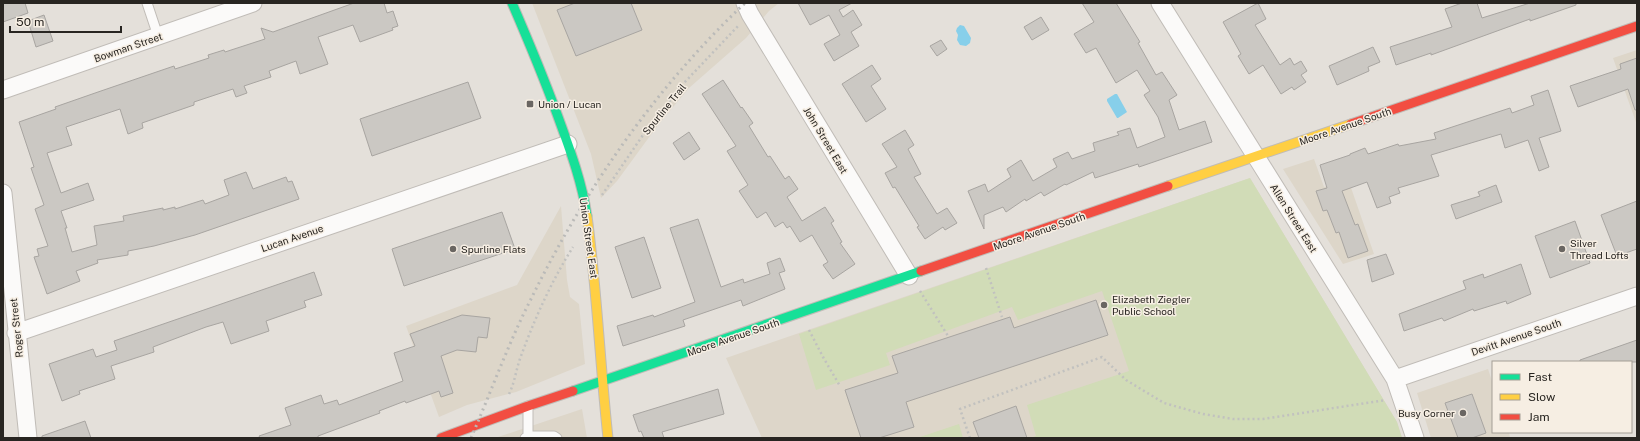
<svg xmlns="http://www.w3.org/2000/svg" width="1640" height="441" viewBox="0 0 1640 441" font-family="'Public Sans',sans-serif">
<style>
.built{fill:#ddd6c9}
.green{fill:#d1dcb7}
.water{fill:#87cfea}
.building{fill:#cbc8c3;stroke:#a8a5a1}
.lines{fill:none;stroke-linecap:round;stroke-linejoin:round}
.lane-casing{stroke:#c0bcb7;stroke-width:11}
.street-casing{stroke:#c0bcb7;stroke-width:19}
.fast-casing{stroke:#c0bcb7;stroke-width:11}
.slow-casing{stroke:#c0bcb7;stroke-width:11}
.jam-casing{stroke:#c0bcb7;stroke-width:11}
.path{stroke:#c1c1bf;stroke-width:2.5;stroke-dasharray:2 3;stroke-linecap:butt}
.lane{stroke:#fbfaf9;stroke-width:9}
.street{stroke:#fbfaf9;stroke-width:17}
.fast{stroke:#16e098;stroke-width:9}
.slow{stroke:#ffcf43;stroke-width:9}
.jam{stroke:#f24e42;stroke-width:9}
.rail{stroke:#babab8;stroke-width:3;stroke-dasharray:2 4;stroke-linecap:butt}
.poi-dot{fill:#6a6662;stroke:#f6eee3;stroke-width:1.5}
.labels{text-anchor:middle;stroke-width:3;stroke-linejoin:round;paint-order:stroke}
.street-label{font-size:10px;fill:#282521;stroke:#f6eee3}
.poi-label{font-size:10px;fill:#282521;stroke:#f6eee3;text-anchor:start}
</style>
<rect width="100%" height="100%" fill="#e4e0da"/>
<path class="built" d="M532 3H779L769 11 746 38 689 88 658 125 617 181 601 198 591 154Z
M1637 50V125L1613 58Z
M1314 159 1324 187 1348 179 1374 254 1343 264 1283 169Z
M1250 178 1397 422 1402 438H762L726 358Z
M561 206 567 280 570 297 579 304 585 364 516 392 467 405 439 417 406 326 517 285Z
M1488 369 1493 384V432H1509L1510 438H1431L1417 393Z
M582 409 587 438H495Z"/>
<path class="green" d="M1250 178 1397 422 1402 438H1030L1036 436 1027 405 1129 371 1102 291 1018 320 1012 307 886 353 890 365 816 390 799 334Z
M959 424 963 438H917Z"/>
<path class="water" d="M960 25 964 26 971 38 970 43 966 46 960 45 957 40 958 35 956 31 957 28Z
M1115 94H1117L1127 112 1118 118H1117L1107 101V99Z"/>
<path class="building" d="M3 3H25L28 13 3 22Z
M354 3H384L387 13 393 11 398 26 392 28 393 30 360 42 353 25 318 37 328 64 300 74 296 61 269 71 271 77 244 86 247 93 236 97 233 89 194 102V105L142 123 143 128 128 134 120 109 66 127 72 145 47 153 61 193 88 183 94 200 61 211 67 228H65L72 252 97 245 94 226 124 221 123 216 163 208V210L175 207V209L203 200 205 204 229 195 224 180 246 172 253 189 286 177 288 182 292 181 299 199 195 235 154 246 128 251V255L97 260 98 263 76 271 80 281 47 294 34 257 39 256 37 249 48 246 35 209 44 205 31 168 34 167 19 122 56 109 55 107 98 92 174 66 175 69 209 58 208 55 224 50 225 52 265 39 261 28 273 32Z
M575 3H631L642 30 576 56 557 10Z
M798 3H852L839 10 843 17 853 10 862 25 851 32 859 46 834 61 824 44 840 35 829 15 810 25Z
M1082 3H1116L1140 42 1138 43 1156 75 1162 72 1177 95 1169 100 1179 130 1205 121 1212 142 1139 167 1138 164 1095 178 1093 172 1066 185 1065 184 1044 196 1041 192 1026 201 1025 199 1006 212 1003 207 984 215V229L968 191 985 184 988 192 1011 177 1007 169 1021 160 1033 181 1057 167 1053 159 1068 152 1072 159 1095 151 1093 143 1119 135 1117 132 1130 128 1137 148 1165 137 1158 117 1144 95 1150 91 1137 70 1116 83 1096 48 1086 53 1074 34 1094 22Z
M1258 3 1266 19 1255 25 1280 65 1290 58 1294 65 1301 61 1307 71 1301 75 1306 82 1294 90 1292 87 1281 94 1263 65 1249 74 1238 56 1241 54 1223 22Z
M1462 3H1477L1482 18 1530 3H1576V5L1530 21V19L1431 55V53L1396 65 1390 47 1452 27 1445 9Z
M44 15 53 41 36 47 28 21Z
M1041 17 1049 30 1032 40 1024 27Z
M941 40 947 49 937 56 930 46Z
M1373 47 1380 62 1368 67 1369 71 1337 85 1329 66Z
M1637 58V110H1635L1628 89 1578 107 1570 86 1621 69 1620 64Z
M872 65 881 79 871 86 886 109 866 122 842 84Z
M723 80 741 108 742 107 753 123 749 126 768 157 770 156 785 179 789 176 798 189 787 197 802 221 825 207 834 221 831 223 842 242 840 243 855 264 833 279 823 265 828 262 812 235 800 242 790 226 787 228 783 222 775 227 766 212 757 218 739 191 748 185 727 151 736 146 702 94Z
M468 82 481 118 372 156 360 119Z
M1548 90 1561 131 1539 138 1549 167 1539 171 1528 140 1505 148 1501 134 1431 155 1439 176 1398 188 1400 193 1389 197 1391 203 1377 208 1367 182 1342 191 1355 225 1358 224 1368 251 1348 258 1339 232 1336 233 1327 210 1323 211 1316 191 1327 188 1320 165 1350 155V154L1365 148 1368 154 1398 144 1399 146 1436 139 1434 133 1510 108 1512 113 1534 105 1531 96Z
M905 130 914 145 908 149 921 174 914 177 937 214 947 208 957 223 945 230 943 227 925 239 917 227 919 226 895 187 893 188 885 173 897 167 882 144Z
M689 132 700 149 684 160 673 143Z
M1496 185 1502 202 1456 219 1451 205 1480 196 1478 192Z
M1637 201V249L1617 256 1601 215Z
M502 212 515 249 404 286 392 249Z
M698 219 721 287 743 279 744 283 770 274 767 263 780 258 785 271 779 273 785 289 743 306 741 300 683 320 685 326 623 346 617 326 653 315 654 317 695 302 670 228Z
M1575 221 1590 263 1550 278 1535 236Z
M644 237 661 288 632 298 615 247Z
M1386 254 1394 274 1372 282 1367 260Z
M1521 264 1531 294 1507 304 1506 301 1474 311 1473 309 1444 321 1442 318 1404 331 1399 314 1466 289 1463 281 1483 274 1484 278Z
M314 272 322 295 304 301 306 307 266 321 269 331 231 344 223 322 206 327 153 347 154 352 111 366 115 379 79 391 80 394 62 401 49 364 93 349 96 357 117 350 114 341Z
M1096 300 1108 335 906 402 914 427 879 438H861L845 390 898 373 892 356 1010 317 1014 328Z
M462 315 490 318 487 338 478 337 476 352 457 350 441 356 453 393 441 397 439 391 406 403 405 401 379 411 380 413 318 436V438H260L259 436 291 425 285 408 321 395 324 404 337 400 339 405 403 381 394 353 415 346 410 334Z
M1637 340V362H1580V360Z
M718 389 724 414 662 432 664 438H644L641 431 639 432 633 415Z
M1472 394 1486 433 1472 438H1458L1445 403Z
M1016 406 1027 438H979L973 422Z
M85 421 91 438H42V436Z"/>
<g class="lines">
<g class="lane-casing">
<path id="lane" d="M147 3 158 36
M528 436H554L557 438
M525 438 528 436V406"/>
</g>
<g class="street-casing">
<path id="street" d="M745 3 750 14 909 276
M1160 3 1395 379 1415 438
M3 90 253 3
M3 193 28 438
M16 333 568 144
M1395 379 1637 296"/>
</g>
<g class="fast-casing">
<path id="fast" d="M512 3C528 40 543 76 557 114 569 147 582 181 587 216
M573 391 921 271"/>
</g>
<g class="slow-casing">
<path id="slow" d="M1168 186 1351 124
M587 216C597 290 600 364 608 438"/>
</g>
<g class="jam-casing">
<path id="jam" d="M1351 124 1637 26
M921 271 1168 186
M441 438 528 406 573 391"/>
</g>
<path class="path" d="M602 195 643 135 683 84 739 25
M986 268 1002 317
M920 291 948 336
M809 330 823 357 840 386
M509 394C515 382 516 369 521 356 535 318 551 282 573 247
M970 438 960 409 1102 357 1126 380 1164 403 1203 414 1233 419H1263L1386 400"/>
<use href="#lane" class="lane"/>
<use href="#street" class="street"/>
<use href="#fast" class="fast"/>
<use href="#slow" class="slow"/>
<use href="#jam" class="jam"/>
<path class="rail" d="M471 438C491 392 508 344 531 299 585 189 656 87 745 3"/>
</g>
<g class="poi-dot">
<rect x="526" y="100" width="8" height="8" rx="2"/>
<circle cx="453" cy="249" r="4"/>
<circle cx="1562" cy="249" r="4"/>
<circle cx="1104" cy="305" r="4"/>
<circle cx="1463" cy="413" r="4"/>
</g>
<g class="labels">
<g class="street-label">
<text transform="translate(128 47) rotate(-19)" y="4">Bowman Street</text>
<text transform="translate(664 109) rotate(-51)" y="4">Spurline Trail</text>
<text transform="translate(1345 126) rotate(-19)" y="4">Moore Avenue South</text>
<text transform="translate(826 140) rotate(59)" y="4">John Street East</text>
<text transform="translate(1294 218) rotate(58)" y="4">Allen Street East</text>
<text transform="translate(1039 231) rotate(-19)" y="4">Moore Avenue South</text>
<text transform="translate(292 238) rotate(-19)" y="4">Lucan Avenue</text>
<text transform="translate(589 238) rotate(82)" y="4">Union Street East</text>
<text transform="translate(16 328) rotate(-96)" y="4">Roger Street</text>
<text transform="translate(733 337) rotate(-19)" y="4">Moore Avenue South</text>
<text transform="translate(1516 337) rotate(-19)" y="4">Devitt Avenue South</text>
</g>
<g class="poi-label">
<text x="538" y="108">Union / Lucan</text>
<text x="1570" y="247">Silver<tspan x="1570" dy="12">Thread Lofts</tspan></text>
<text x="461" y="253">Spurline Flats</text>
<text x="1112" y="303">Elizabeth Ziegler<tspan x="1112" dy="12">Public School</tspan></text>
<text x="1455" y="417" text-anchor="end">Busy Corner</text>
</g>
</g>
<rect width="1640" height="441" fill="none" stroke="#282521" stroke-width="8"/>
<rect x="1492" y="361" width="140" height="72" fill="#f6eee3" stroke="#a49e95"/>
<rect x="1500" y="374" width="20" height="6" fill="#16e098" stroke="#a49e95"/>
<text x="1528" y="381" font-size="12" fill="#282521">Fast</text>
<rect x="1500" y="394" width="20" height="6" fill="#ffcf43" stroke="#a49e95"/>
<text x="1528" y="401" font-size="12" fill="#282521">Slow</text>
<rect x="1500" y="414" width="20" height="6" fill="#f24e42" stroke="#a49e95"/>
<text x="1528" y="421" font-size="12" fill="#282521">Jam</text>
<path d="M10 26v6h111v-6" fill="none" stroke="#282521" stroke-width="2"/>
<text x="16" y="26" font-size="12" fill="#282521" stroke="#f6eee3" stroke-width="3" paint-order="stroke">50 m</text>
</svg>
